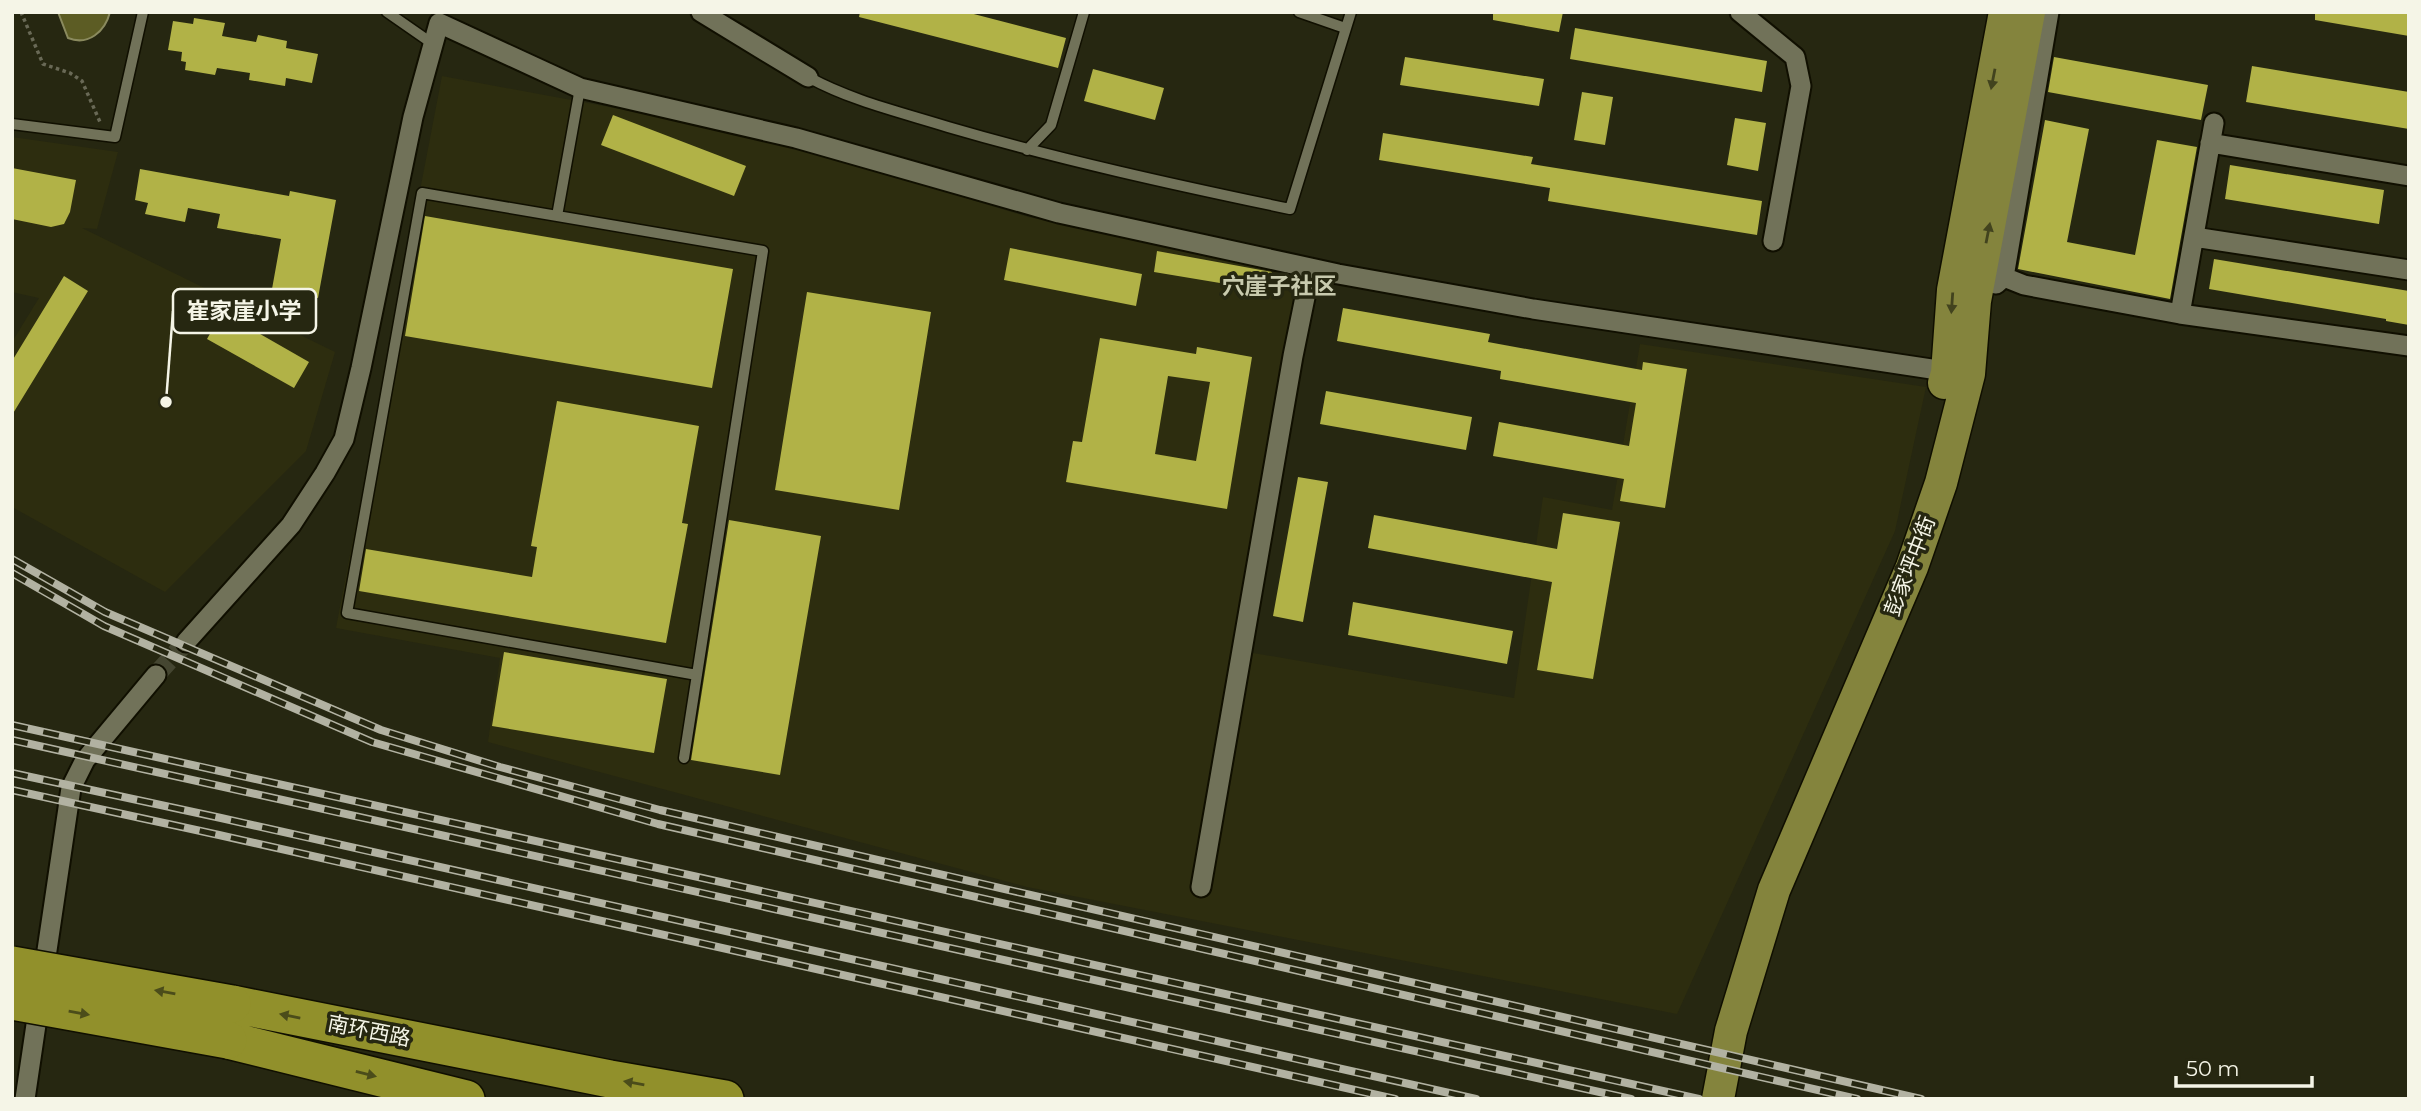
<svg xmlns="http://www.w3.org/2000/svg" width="2421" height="1111" viewBox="0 0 2421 1111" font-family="Montserrat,'Noto Sans SC',sans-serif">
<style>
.built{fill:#2d2d0f}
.water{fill:#5c5c24;stroke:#8a8a5e;stroke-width:2}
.building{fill:#b1b247;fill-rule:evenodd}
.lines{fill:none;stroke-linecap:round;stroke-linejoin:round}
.street-tunnel{stroke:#454631;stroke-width:19;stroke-dasharray:19 10;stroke-linecap:butt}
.lane-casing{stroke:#100f00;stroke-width:13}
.street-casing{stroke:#100f00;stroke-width:23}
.primary-casing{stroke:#100f00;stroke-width:35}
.highway-casing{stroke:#100f00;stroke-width:40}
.path{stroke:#696956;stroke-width:3.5;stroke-dasharray:3.5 3.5;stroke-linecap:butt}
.lane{stroke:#717259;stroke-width:10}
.street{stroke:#717259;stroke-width:19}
.primary{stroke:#84843d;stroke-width:32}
.highway{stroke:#91902b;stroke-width:37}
.rail-casing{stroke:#b2b2a2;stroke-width:8}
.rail{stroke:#262711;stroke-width:5;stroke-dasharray:16;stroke-linecap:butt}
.highway-bridge-casing{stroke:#100f00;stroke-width:40;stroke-linecap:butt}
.highway-bridge{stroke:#91902b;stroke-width:37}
.oneway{fill:#42431e}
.oneway2{fill:#4b4c1a}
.labels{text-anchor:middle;stroke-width:7;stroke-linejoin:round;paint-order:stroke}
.street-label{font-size:21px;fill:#f5f5e7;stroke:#262711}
.neighbourhood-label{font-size:23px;font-weight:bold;fill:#c8caae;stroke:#262711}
.leader{fill:none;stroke:#f5f5e7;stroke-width:2.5}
.callout-dot{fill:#f5f5e7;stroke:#262711;stroke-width:2.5}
.callout{fill:#262711;stroke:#f5f5e7;stroke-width:2.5}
.callout-label{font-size:23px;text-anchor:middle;font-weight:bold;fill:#f5f5e7}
</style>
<rect width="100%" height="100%" fill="#262711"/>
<path class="built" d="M442 76 765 136 1028 217 1300 270 1236 650 1514 698 1543 497 1612 510 1640 344 1926 387 1895 531 1677 1014 1027 887 488 742 500 658 336 628Z
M12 137 118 152 97 229 82 228 335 352 306 451 165 592 12 507V342L39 298 12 292Z"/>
<path class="water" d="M58 12H110C105 32 88 46 68 38Z"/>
<path class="building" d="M860 12H966L1066 38 1058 68 859 17Z
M1493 12H1563L1559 32 1493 20Z
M2315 12H2409V36L2315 20Z
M194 18 225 23 222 36 256 42 258 35 287 41 286 48 318 54 312 83 286 78 285 86 249 80 250 73 217 68 215 75 185 70 186 62 181 61 182 52 168 50 173 21 193 24Z
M1575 28 1767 61 1762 92 1570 59Z
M1405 57 1544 79 1539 106 1400 85Z
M2054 57 2208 85 2201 120 2048 92Z
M2252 66 2409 92V129L2246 102Z
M1093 69 1164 88 1155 120 1084 101Z
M1582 92 1613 97 1605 145 1574 140Z
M613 115 746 166 734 196 601 145Z
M1735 118 1766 123 1758 171 1727 165Z
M2045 120 2089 129 2067 242 2135 255 2157 140 2197 147 2170 299 2018 269Z
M1383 133 1533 157 1531 164 1762 201 1757 235 1548 201 1550 188 1379 160Z
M2230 165 2384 190 2379 224 2225 199Z
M12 168 76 180 70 212 64 224 51 227 12 219Z
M140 169 289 196 290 191 336 200 318 298 272 289 281 239 217 228 220 214 188 208 185 222 145 214 148 203 135 200Z
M425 216 733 269 712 388 405 336Z
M1010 248 1142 274 1136 306 1004 280Z
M1157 251 1272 272 1268 291 1154 272Z
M2214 259 2409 291V325L2386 321V319L2209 289Z
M64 276 88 291 12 415V361Z
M807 292 931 312 899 510 775 490Z
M1343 308 1490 334 1488 342 1642 370 1643 362 1687 369 1665 508 1620 501 1624 479 1493 456 1499 422 1629 446 1636 403 1500 379 1501 371 1337 341Z
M222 312 309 362 294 388 207 339Z
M1100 338 1196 354 1197 347 1252 357 1227 509 1066 482 1073 441 1082 442ZM1168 376 1210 382 1196 461 1155 454Z
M1326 391 1472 417 1466 450 1320 424Z
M557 401 699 426 682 523 688 524 666 643 359 591 366 549 532 577 537 547 531 546Z
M1298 477 1328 482 1303 622 1273 616Z
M1563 513 1620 522 1593 679 1537 670 1552 582 1368 548 1374 515 1557 549Z
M729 520 821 536 780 775 691 760Z
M1353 602 1513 631 1507 664 1348 635Z
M504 652 667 679 654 753 492 726Z"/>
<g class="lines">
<path class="street-tunnel" d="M156 675 186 642"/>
<g class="lane-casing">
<path id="lane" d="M387 12 433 44
M1299 12 1345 28
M808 77C852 101 900 112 948 127 1061 160 1175 185 1290 209L1351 12
M12 124 115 137 143 12
M1027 150 1051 125 1084 12
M557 216 580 88
M684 758 763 251 422 193 347 613 697 675"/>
</g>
<g class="street-casing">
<path id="street" d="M701 12 808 77
M1740 12 1795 57 1801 86 1773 241
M2210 143 2409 176
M2194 237 2409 270
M2004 277 2024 285 2180 314 2409 346
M1996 284 2004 277 2049 12
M2180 314 2214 123
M186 642 291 525 325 473 344 439 361 368 413 117 439 23 580 88 796 138 1059 213 1338 274 1533 309 1958 373
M1201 887 1293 356 1311 268
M25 1099 71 788 85 760 156 675"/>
</g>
<g class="primary-casing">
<path id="primary" d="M1944 383 1947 373 1953 290 2005 12
M1718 1099 1731 1031 1774 890 1912 567 1941 483 1969 374 1975 301 2029 12"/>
</g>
<g class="highway-casing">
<path id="highway" d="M232 1004 610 1079 725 1099
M228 1040 466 1099"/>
</g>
<path class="path" d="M21 12 43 64 70 73 82 81 100 122"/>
<use href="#lane" class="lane"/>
<use href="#street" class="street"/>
<use href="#primary" class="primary"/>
<use href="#highway" class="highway"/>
<g class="rail-casing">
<path id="rail" d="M12 559 105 612 381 730 500 767 660 810 1921 1099
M12 573 104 626 372 742 658 824 1857 1099
M12 725 1699 1099
M12 740 1631 1099
M12 773 221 818 1476 1099
M12 790 219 835 1395 1099"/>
</g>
<use href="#rail" class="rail"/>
<g class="highway-bridge-casing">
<path id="highway-bridge" d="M12 965 232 1004
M12 1001 228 1040"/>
</g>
<use href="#highway-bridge" class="highway-bridge"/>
</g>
<defs><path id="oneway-solid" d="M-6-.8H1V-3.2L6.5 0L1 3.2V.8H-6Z" transform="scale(1.75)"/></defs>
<g class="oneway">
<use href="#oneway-solid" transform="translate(1993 79) rotate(101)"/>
<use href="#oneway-solid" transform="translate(1988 233) rotate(-79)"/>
<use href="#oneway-solid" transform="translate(1952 303) rotate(94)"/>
</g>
<g class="oneway2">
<use href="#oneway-solid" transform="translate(165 992) rotate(-170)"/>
<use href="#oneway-solid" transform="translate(79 1013) rotate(10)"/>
<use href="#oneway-solid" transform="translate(290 1016) rotate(-169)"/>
<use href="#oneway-solid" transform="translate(366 1074) rotate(14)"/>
<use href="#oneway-solid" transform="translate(634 1083) rotate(-170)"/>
</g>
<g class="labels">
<g class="street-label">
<text transform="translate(1910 566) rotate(-69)" y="7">彭家坪中街</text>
<text transform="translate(369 1031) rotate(11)" y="7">南环西路</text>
</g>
<g class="neighbourhood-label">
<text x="1279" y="294">穴崖子社区</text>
</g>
</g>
<path class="leader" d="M166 402L173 311"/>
<circle class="callout-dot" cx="166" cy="402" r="7"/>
<rect class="callout" x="173" y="289" width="143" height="44" rx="7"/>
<g class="callout-label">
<text x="244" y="319">崔家崖小学</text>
</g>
<rect width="2421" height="1111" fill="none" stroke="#f5f5e7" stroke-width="28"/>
<path d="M2176 1076v10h136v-10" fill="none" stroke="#f5f5e7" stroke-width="3.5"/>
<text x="2186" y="1076" font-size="21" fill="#f5f5e7" stroke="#262711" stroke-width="5" paint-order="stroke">50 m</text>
</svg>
